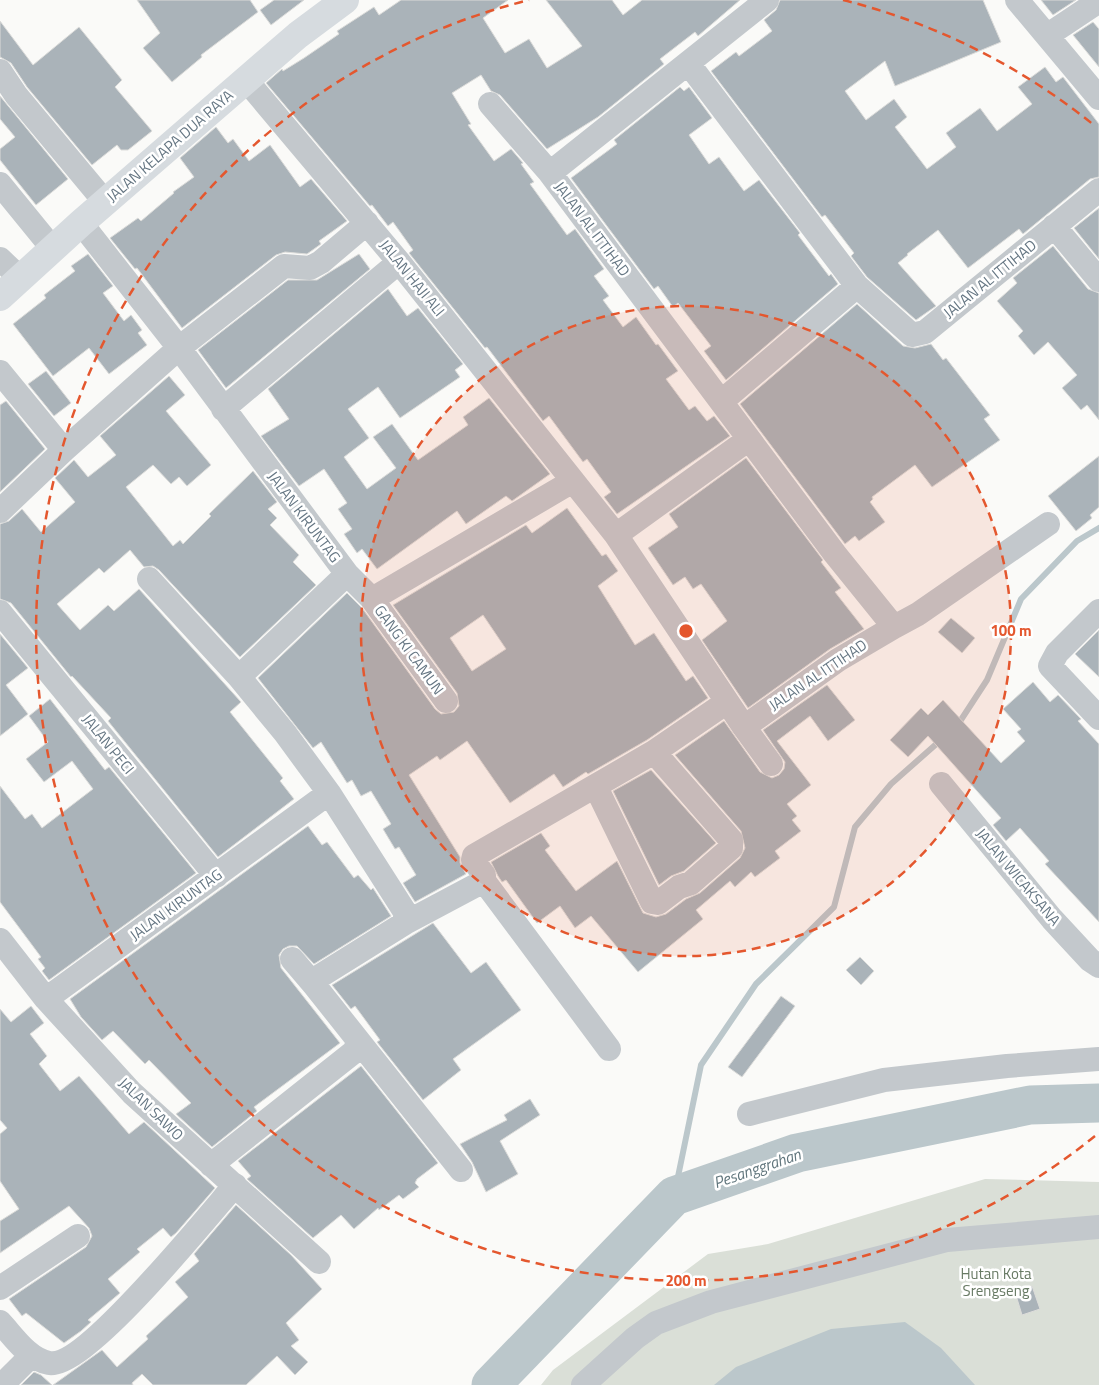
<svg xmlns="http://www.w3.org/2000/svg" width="1099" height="1385" viewBox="0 0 1099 1385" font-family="'Titillium Web',sans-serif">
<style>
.green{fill:#dadfd7}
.water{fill:#bbc7cb}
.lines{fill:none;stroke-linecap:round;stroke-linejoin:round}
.stream{stroke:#bbc7cb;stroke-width:6}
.river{stroke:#bbc7cb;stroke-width:39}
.building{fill:#aab3b9;stroke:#dcdcda;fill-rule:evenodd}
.street{stroke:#c3c8cc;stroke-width:24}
.secondary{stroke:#d6dbdf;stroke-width:28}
.ring{fill:none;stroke:#e4572e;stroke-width:2.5;stroke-dasharray:9 6}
.labels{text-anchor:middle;stroke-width:5;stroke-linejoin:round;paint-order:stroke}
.street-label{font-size:15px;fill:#657683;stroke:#fff}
.park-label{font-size:15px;fill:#687a64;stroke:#fff}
.water-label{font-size:16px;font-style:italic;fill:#60757c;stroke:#fff}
.centre{fill:#e4572e;stroke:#fff;stroke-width:2.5}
.ring-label{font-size:15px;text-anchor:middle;font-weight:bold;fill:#e4572e;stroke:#fff;stroke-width:5;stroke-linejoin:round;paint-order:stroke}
</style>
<rect width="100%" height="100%" fill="#fafaf8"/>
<path class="green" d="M985 1179 1099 1182V1385H541L553 1370 708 1254 768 1244Z"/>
<path class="water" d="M905 1322 941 1348 975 1385H714L736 1367 831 1329Z"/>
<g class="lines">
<path class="stream" d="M957 726 987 680 1021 599 1077 541 1099 528
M674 1196 701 1065 756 984 834 907 855 827 891 784 942 739"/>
<path class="river" d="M491 1385 674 1196 797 1153 1030 1105 1099 1103"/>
</g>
<path class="building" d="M137 0H250L258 12 201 55 202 57 172 82 143 48 160 33Z
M274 0H304L271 25 260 10Z
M401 0H508L483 18 505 53 529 39 547 68 582 46 546 0H612L623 15 642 0H740L698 36 695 32 660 59 664 64 598 117 547 149 500 95 491 91 481 75 452 93 471 124 468 125 494 161 511 149 523 163 521 164 534 182 530 184 567 235 575 229 604 269 594 276 609 296 603 300 623 327 636 317 656 345 658 344 678 371 666 379 689 410 695 406 707 421 714 416 730 436 617 514 604 497 611 492 587 459 583 462 549 416 543 421 487 347 485 348 409 253 413 250 393 222 388 226 372 205 370 206 266 83 282 69 283 71 304 58 339 34 337 31 374 7 379 15Z
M780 0H983L1001 42 895 86 885 61 845 91 866 120 894 99 907 117 895 127 927 169 956 147 946 133 980 108 997 131 1032 104 1018 87 1045 67 1056 82 1063 77 1099 124V177L1090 179 1023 234 1019 229 968 268 938 230 907 254 908 255 898 263 936 306 916 320 867 277 851 256 854 253 825 215 822 217 711 71 736 52 739 56 772 31 764 20 776 10Z
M1041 0H1076L1053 15Z
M0 21 33 65 79 27 122 80 115 87 152 131 128 150H121L117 145 92 165 27 87 11 63 0 57Z
M1093 22 1099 29V67L1073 35Z
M680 87 684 91 689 87 712 118 689 135 709 164 719 157 744 191 759 180 800 233 798 235 829 276 831 274 838 284 726 380 704 351 711 346 678 303 673 307 658 286 654 289 571 178 617 144 614 140Z
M0 96 68 179 36 205 0 160V149L15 137 0 119Z
M216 127 228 143 233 139 249 161 270 145 300 187 311 179 347 221 319 241 321 244 307 254 285 252 276 255 182 328 137 268 135 269 110 238 138 218 141 221 174 193 173 192 194 177 180 158Z
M1099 208V259L1074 228Z
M1053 246 1088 289 1099 293V420L1087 405 1081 410 1062 388 1077 375 1048 342 1034 355 1018 336 1023 331 997 301 1017 283 1013 278Z
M88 254 113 286 103 293 124 321 131 315 142 330 138 333 147 345 109 374 89 348 53 376 13 324 46 298 44 295 75 271 71 266Z
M359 254 370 269 226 388 198 350 288 280H317Z
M388 289 407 316 418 308 463 364 455 370 460 377 400 418 378 387 348 409 369 438 344 457 367 489 396 468 373 437 392 424 418 460 468 425 463 417 489 398 550 474 512 501 506 496 466 524 457 511 377 569 362 549 357 553 344 534 352 529 338 509 347 503 324 469 299 486 261 436 289 419 268 389Z
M857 304 903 346 915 348 931 344 943 360 946 358 990 415 984 419 1000 440 932 487 915 465 872 497 873 499 870 502 885 522 859 541 855 536 845 544 740 404Z
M46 371 71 403 54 416 28 384Z
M169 376 185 395 166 411 211 465 187 486 179 477 171 484 153 465 126 487 173 546 180 540 183 544 211 516 209 514 253 471 277 502 268 509 277 518 270 525 299 555 293 562 316 585 240 657 159 570 153 566 144 567 130 550 104 573 99 568 57 604 80 630 108 605 114 611 139 589 241 702 230 712 283 778 280 781 294 799 218 857 108 721 111 718 72 676 71 677 11 603 0 599V524L9 521 22 509 41 532 75 502 55 478 74 460 88 477 116 455 100 436Z
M6 401 45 449 0 492V405Z
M1099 456V507L1090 515 1092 518 1076 531 1048 496Z
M746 458 823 560 821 562 841 588 835 592 864 629 830 649 748 708 702 640 727 621 701 584 693 589 685 577 673 585 648 548 678 527 669 514Z
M567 508 602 556 606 554 618 571 598 586 635 645 654 633 686 681 693 676 708 698 647 740 588 774 586 772 563 787 554 774 510 803 467 741 440 760 437 756 409 775 460 857V863L466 874 415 902 403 883 416 875 399 847 395 849 383 829 391 824 371 791 361 796 352 780 347 783 321 742 313 748 258 678 347 593 362 608 435 709 441 714 454 712 459 706 457 693 393 605 526 525 532 533ZM483 615 506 649 472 671 450 638Z
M951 618 975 638 962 653 938 632Z
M1099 630V677L1075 654Z
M0 634 28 668 6 685 28 714 0 736Z
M1033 682 1050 702 1058 695 1081 719 1078 721 1099 744V922L1045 864 1049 861 1020 828 1006 841 993 825 1001 818 928 736 908 757 890 740 921 708 928 715 943 700 1001 763 1025 741 1017 732 1021 729 1003 709Z
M827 685 855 720 828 741 810 716 777 741 811 785 787 804 797 816 792 820 801 831 775 851 780 858 755 877 751 872 735 887 730 881 696 910 703 919 638 972 591 916 575 928 560 906 537 923 506 880 502 882 498 876 491 862 541 833 550 846 545 850 576 891 617 861 643 913 656 917 666 914 686 899 700 893 740 858 745 848 741 831 675 755 724 721 760 772 772 778 779 775 784 769 785 762 763 730Z
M50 699 105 770 109 767 196 873 49 980 42 971 45 968 38 959 41 957 0 902V786L25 819 32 814 42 828 93 789 72 761 44 782 26 759 48 742 29 716Z
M651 770 716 843 684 871 671 876 659 885 613 791Z
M308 826 322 845 327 842 354 878 358 875 371 890 373 888 391 916 314 964 297 946H289L283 949 279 955 281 968 340 1043 254 1107 257 1111 212 1147 176 1114 191 1103 149 1060 145 1064 113 1031 102 1040 81 1017 70 999Z
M433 923 471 973 486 962 521 1010 453 1059 461 1070 423 1100 377 1042 380 1040 355 1006 351 1009 332 985Z
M860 957 874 971 861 985 846 970Z
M781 996 795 1006 742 1077 728 1067Z
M31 1006 44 1023 30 1034 47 1056 39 1064 60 1091 79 1076 129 1134 144 1122 215 1188 176 1233 171 1237 163 1228 137 1249 140 1252 108 1279 120 1293 88 1320 91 1322 81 1331 64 1343 26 1313 22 1316 9 1299 86 1247 92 1236 89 1228 69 1206 0 1253V1221L19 1209 0 1181V1134L7 1128 0 1120V1009L11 1022Z
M361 1066 438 1163 417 1179 415 1183 419 1187 403 1199 399 1195 379 1210 378 1208 354 1229 341 1215 313 1238 247 1179 251 1176 238 1161Z
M530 1099 540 1115 500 1141 518 1174 486 1192 472 1162 460 1144 507 1120 504 1115Z
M236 1205 291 1255 322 1289 286 1323 299 1340 291 1346 308 1362 295 1375 277 1356 246 1385H153L142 1374 132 1383 133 1385H53L102 1350 117 1367 148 1339 146 1336 188 1297 175 1282 199 1261 194 1254Z
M1032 1286 1040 1309 1022 1315 1015 1292Z
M34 1372 41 1375 52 1385H21Z"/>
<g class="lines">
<path class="street" d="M767 0 550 173 835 554 894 627 918 614 1048 524
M1017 0 1099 98
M1048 35 1099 1
M688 63 857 286 912 335 925 332 1099 190
M0 71 16 95 105 202
M246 80 399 262 616 535 744 727 771 764
M490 104 550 173
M0 184 53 249
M81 223 179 348 347 574 372 599 573 481
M1054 226 1099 280
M0 259 20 278
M0 372 64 450
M722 401 857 286
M223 409 399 262
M0 511 64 450 179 348 284 266 310 268 321 262 367 223
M616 535 749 439
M347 574 239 677 285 733 329 793 405 912V923L320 976 315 986 461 1170
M149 579 239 677
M372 599 446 701
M1099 611 1057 653 1050 666 1099 718
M0 612 216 876
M744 727 838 660 894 627
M941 784 1052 919 1090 960 1099 966
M596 787 652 902 658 903 679 887 691 883 731 848V840L654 752
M484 881 609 1049
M405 923 484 881V875L473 860 474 856 654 752 727 702
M0 940 46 999 132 1093 319 1262
M292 959 315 986
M46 999 329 793
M749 1114 884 1080 1007 1066 1099 1059
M211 1165 355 1051 358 1040
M0 1288 78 1236
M0 1322C14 1337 28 1359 49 1363 85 1369 208 1216 235 1185
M2 1385 31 1356
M583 1385 635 1338 656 1323 711 1302 947 1240 1099 1227"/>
<path class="secondary" d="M0 297 81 223 298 35 345 0"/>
</g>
<circle cx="686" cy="631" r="325" fill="#e4572e" fill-opacity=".12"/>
<g class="ring">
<circle cx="686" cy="631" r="325"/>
<path d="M1095 1136A650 650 0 1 1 529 0M843 0A650 650 0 0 1 1095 126"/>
</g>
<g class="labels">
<g class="street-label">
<text transform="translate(170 146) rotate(-41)" y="5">JALAN KELAPA DUA RAYA</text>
<text transform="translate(592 229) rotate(53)" y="5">JALAN AL ITTIHAD</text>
<text transform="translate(412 278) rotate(51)" y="5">JALAN HAJI ALI</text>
<text transform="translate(990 279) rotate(-39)" y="5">JALAN AL ITTIHAD</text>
<text transform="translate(304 517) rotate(53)" y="5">JALAN KIRUNTAG</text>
<text transform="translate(409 650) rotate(54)" y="5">GANG KI CAMUN</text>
<text transform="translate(818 675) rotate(-34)" y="5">JALAN AL ITTIHAD</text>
<text transform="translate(108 744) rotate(51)" y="5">JALAN PECI</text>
<text transform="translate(1018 877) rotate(50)" y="5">JALAN WICAKSANA</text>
<text transform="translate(176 905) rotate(-36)" y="5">JALAN KIRUNTAG</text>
<text transform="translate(151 1109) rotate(44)" y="5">JALAN SAWO</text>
</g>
<g class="park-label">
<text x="996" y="1279">Hutan Kota<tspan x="996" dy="17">Srengseng</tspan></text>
</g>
<g class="water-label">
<text transform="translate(757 1168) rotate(-19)" y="6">Pesanggrahan</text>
</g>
</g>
<circle cx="686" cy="631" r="8" class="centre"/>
<g class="ring-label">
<text x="1011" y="636">100 m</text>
<text x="686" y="1286">200 m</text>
</g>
</svg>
